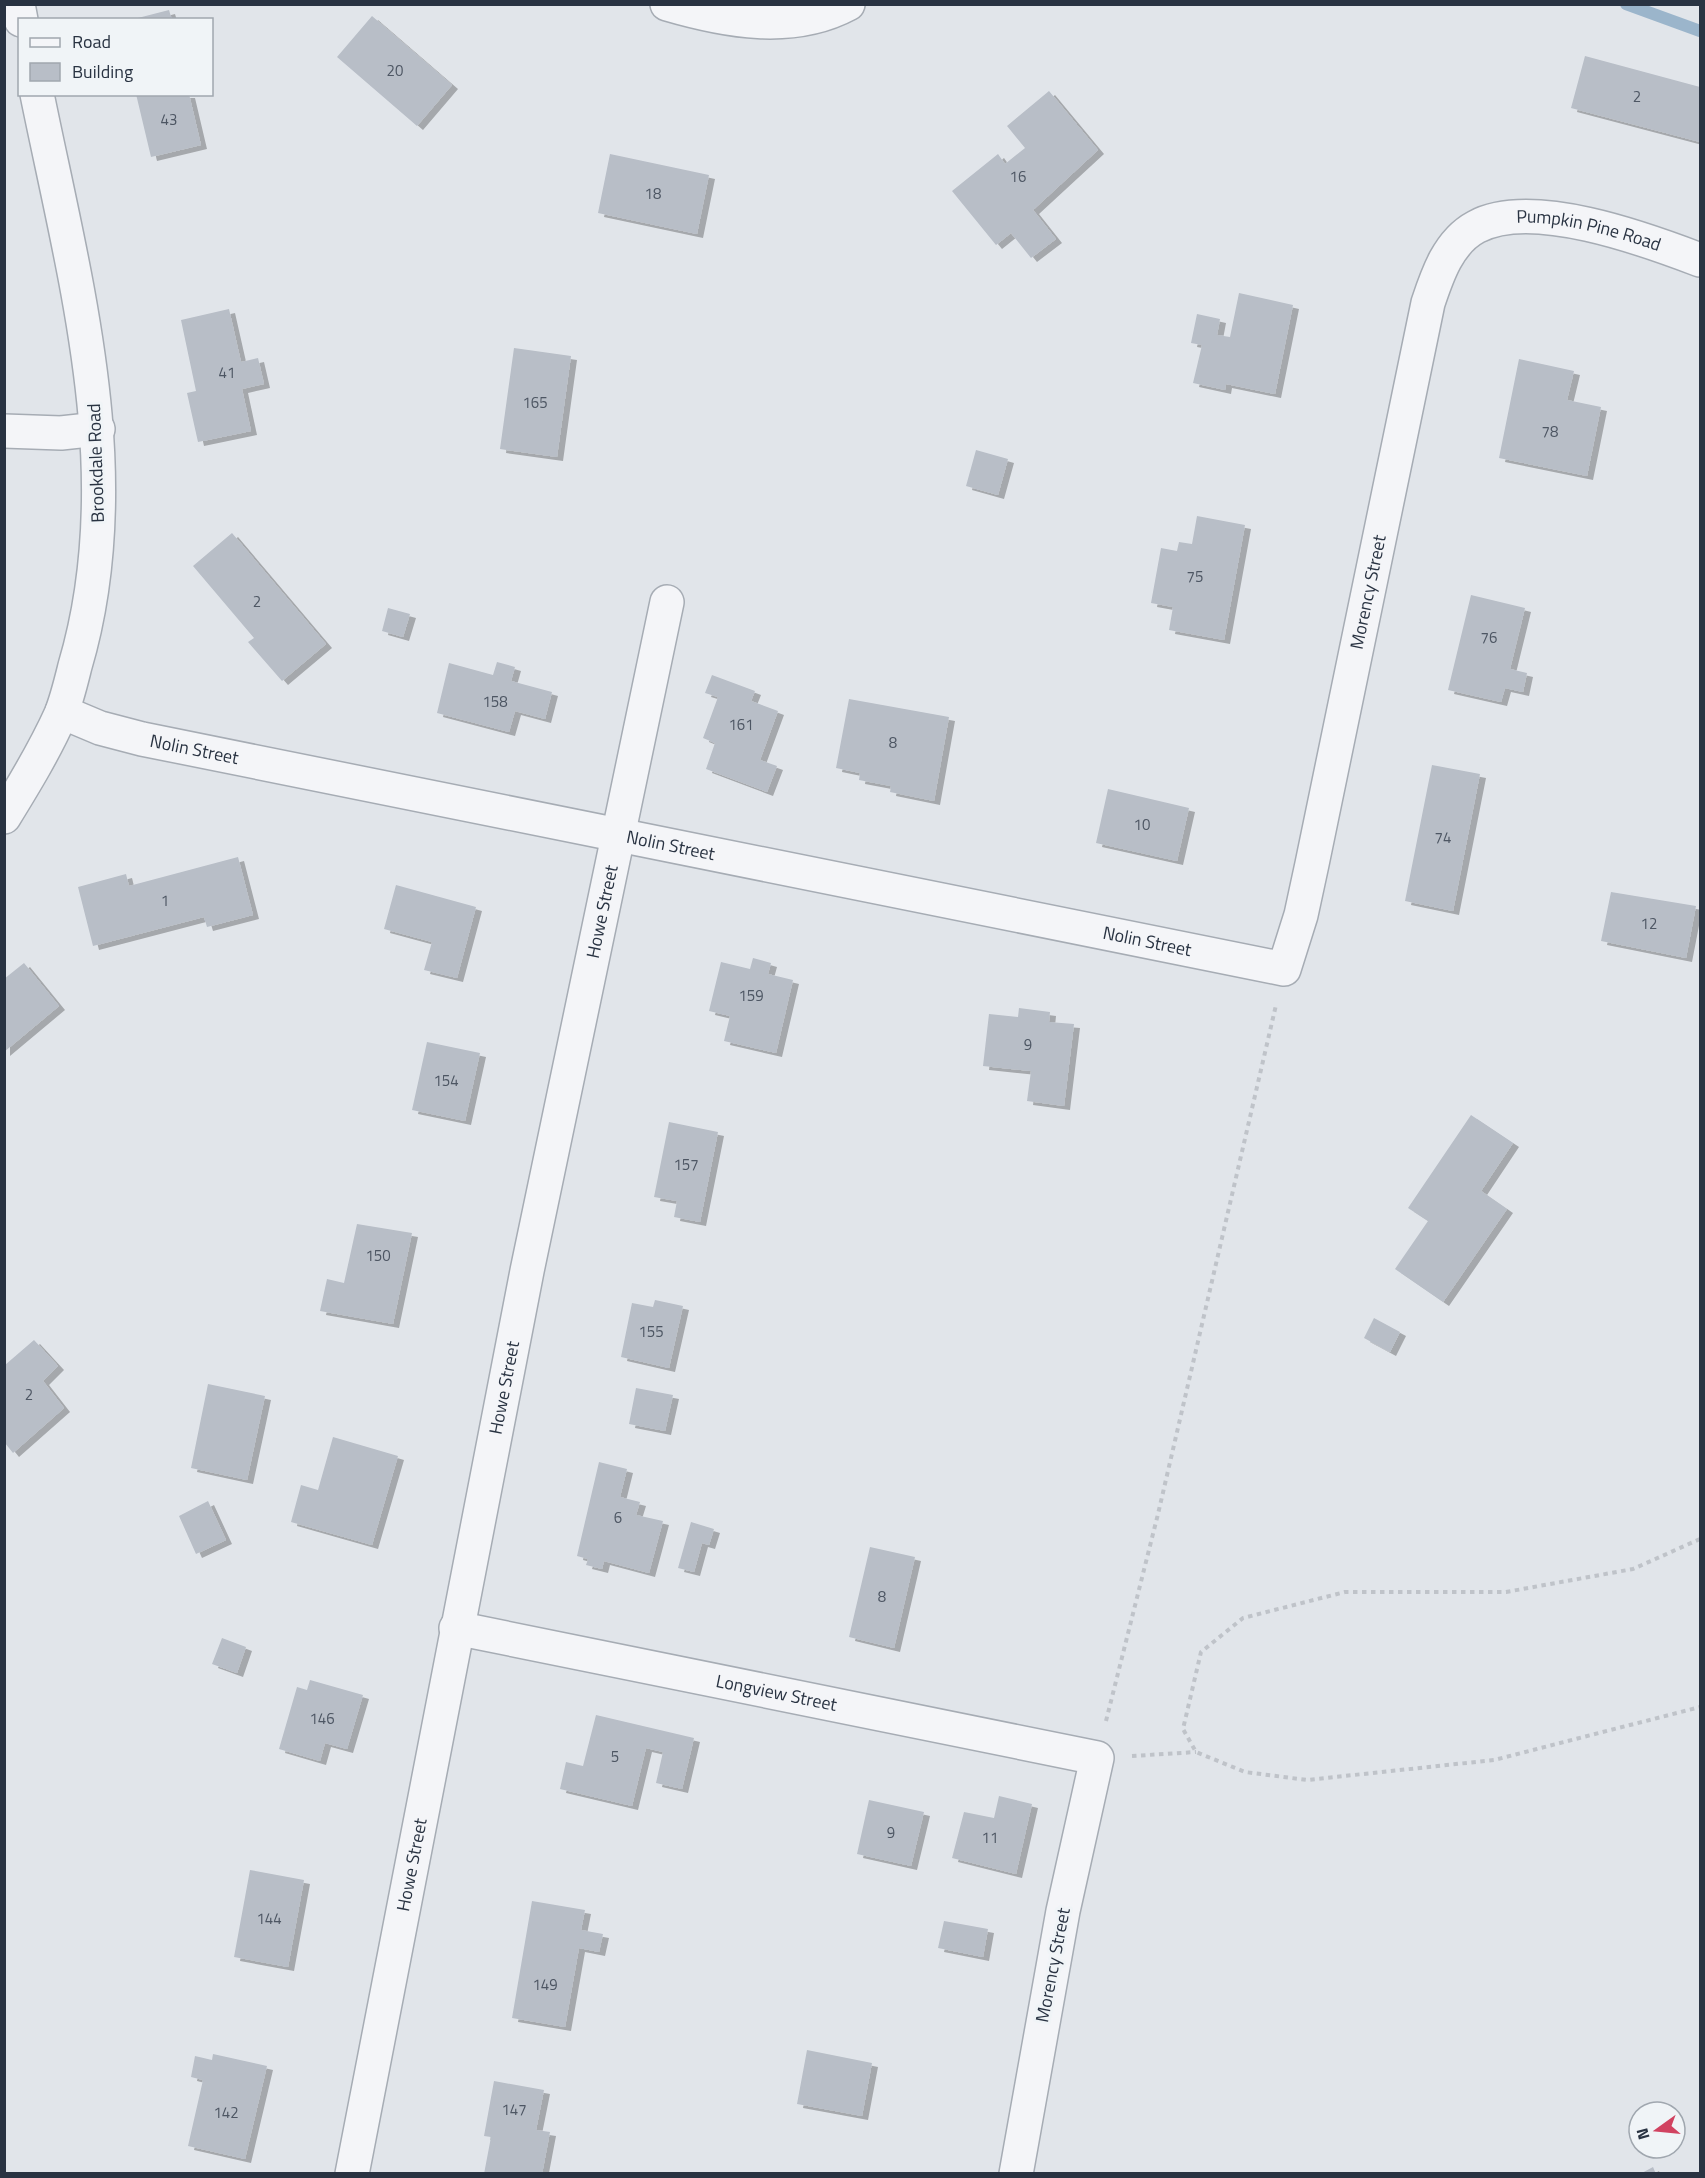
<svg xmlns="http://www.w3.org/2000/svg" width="1705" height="2178" viewBox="0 0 1705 2178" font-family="'Titillium Web',sans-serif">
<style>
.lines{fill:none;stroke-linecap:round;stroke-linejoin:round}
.stream{stroke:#9bb5cb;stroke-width:12}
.building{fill:#b8bec7;filter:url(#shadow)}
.minor-casing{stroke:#a6acb4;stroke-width:36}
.path{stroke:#bfc3c9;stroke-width:4;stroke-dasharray:4.5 4.5;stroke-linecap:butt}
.minor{stroke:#f4f5f8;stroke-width:33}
.labels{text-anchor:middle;stroke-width:6;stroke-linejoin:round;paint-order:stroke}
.number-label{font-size:15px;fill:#4d5663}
.street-label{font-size:18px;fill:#293342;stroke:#f0f4f7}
</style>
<defs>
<filter id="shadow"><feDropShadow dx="6" dy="4" stdDeviation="0" flood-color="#0004"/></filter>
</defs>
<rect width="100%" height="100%" fill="#e1e5ea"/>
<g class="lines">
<path class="stream" d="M1626 4 1700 31"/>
</g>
<path class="building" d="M169 10 172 20H134V19Z
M372 16 452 85 417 126 337 57Z
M1585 56 1700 87V142L1571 108Z
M1049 91 1098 150 1033 210 1056 239 1031 258 1011 233 996 245 952 191 998 154 1005 164 1025 148 1007 126Z
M136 94H189L201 145 151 157Z
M610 154 709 175 697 234 598 213Z
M1239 293 1293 305 1275 394 1226 384 1225 390 1193 383 1202 345 1191 343 1197 314 1220 319 1217 335 1230 337Z
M229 309 241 362 258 358 264 384 242 389 251 431 198 442 187 393 196 391 181 320Z
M514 348 571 356 557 457 500 449Z
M1519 359 1574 371 1567 400 1601 407 1587 476 1499 458Z
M976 450 1008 459 998 495 966 486Z
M1197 516 1245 525 1224 640 1169 630 1173 607 1151 603 1161 548 1177 551 1179 542 1192 544Z
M232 533 326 644 282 681 248 642 254 638 193 566Z
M1471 595 1525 608 1510 669 1527 673 1523 692 1505 688 1501 702 1448 690Z
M388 608 410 614 403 637 382 631Z
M497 662 515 667 511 681 552 692 545 719 515 711 509 732 437 713 449 663 493 675Z
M712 675 755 691 751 701 778 711 760 760 777 766 767 792 706 769 715 743 703 738 718 697 705 693Z
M849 699 949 717 934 801 890 792 891 786 859 780 860 773 836 768Z
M1432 765 1480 774 1453 911 1405 901Z
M1108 789 1189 808 1177 861 1096 843Z
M238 857 253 915 207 927 204 917 93 946 78 887 126 874 129 886Z
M396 885 476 907 457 978 424 970 432 942 384 929Z
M1611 892 1696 906 1686 958 1601 941Z
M753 958 771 963 768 974 793 980 776 1053 724 1041 730 1016 709 1011 721 962 750 969Z
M24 963 59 1006 4 1052V979Z
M1019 1008 1050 1012 1049 1022 1074 1024 1064 1106 1027 1101 1031 1071 983 1066 989 1014 1018 1017Z
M427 1042 480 1053 465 1121 412 1110Z
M1471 1115 1513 1143 1481 1191 1507 1209 1443 1302 1395 1269 1428 1221 1408 1208Z
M669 1122 718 1132 700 1222 674 1217 677 1201 654 1197Z
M357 1224 412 1233 393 1324 320 1311 327 1279 344 1283Z
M655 1300 683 1306 669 1368 621 1357 632 1303 653 1307Z
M1374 1318 1400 1332 1390 1352 1364 1338Z
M34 1340 58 1366 43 1381 64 1408 13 1453 5 1443V1365Z
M208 1384 265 1396 247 1480 191 1468Z
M636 1388 673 1395 665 1431 629 1424Z
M333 1437 398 1456 372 1545 291 1522 301 1485 318 1490Z
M599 1462 627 1469 620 1497 640 1502 636 1515 663 1521 649 1573 604 1561 602 1569 586 1565 588 1559 577 1556Z
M208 1501 226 1540 196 1554 179 1516Z
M691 1522 714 1529 709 1545 702 1543 694 1572 678 1568Z
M870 1547 915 1557 894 1648 849 1637Z
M222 1638 246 1647 237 1673 212 1664Z
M310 1680 363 1695 347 1749 325 1743 320 1761 279 1749 297 1687 307 1690Z
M596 1715 694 1738 682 1789 656 1783 663 1752 646 1748 632 1806 560 1789 566 1762 583 1766Z
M999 1796 1032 1804 1016 1874 952 1858 964 1812 994 1818Z
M869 1800 924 1812 911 1866 857 1854Z
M250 1870 304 1880 288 1967 234 1957Z
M532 1901 585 1910 581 1930 603 1934 599 1952 579 1948 565 2027 512 2018Z
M944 1921 988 1929 983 1957 938 1948Z
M807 2050 872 2063 862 2116 797 2104Z
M213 2054 267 2066 245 2159 188 2146 203 2080 191 2077 195 2056 212 2060Z
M494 2081 544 2090 536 2130 550 2132 542 2174H484L491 2137 484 2136Z
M1653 2167 1656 2174H1640Z"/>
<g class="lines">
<g class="minor-casing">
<g id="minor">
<path d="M18 4 21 20"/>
<path d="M667 4C725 21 792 34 848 4"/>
<path d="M4 431 61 433 98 429"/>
<path id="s1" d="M62 712 100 728 142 739 1284 969 1301 915 1312 864 1428 303C1437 276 1448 242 1476 227 1531 197 1645 239 1700 260"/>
<path d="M4 817C25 783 45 750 61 714 67 699 71 682 75 666 131 477 75 281 37 94"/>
<path id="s2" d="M456 1628 1097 1758 1063 1911 1016 2174"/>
<path id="s3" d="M352 2174 527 1271 667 602"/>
</g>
</g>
<path class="path" d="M1700 1539 1633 1569 1506 1592H1345L1243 1618 1201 1652 1183 1729 1196 1752 1245 1772 1307 1780 1494 1760 1700 1707
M1106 1721 1158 1514 1276 1005
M1132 1756 1196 1752"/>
<use href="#minor" class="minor"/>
</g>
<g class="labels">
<g class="number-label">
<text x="395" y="76">20</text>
<text x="1637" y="102">2</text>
<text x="169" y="125">43</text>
<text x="1018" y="182">16</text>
<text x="653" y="199">18</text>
<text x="227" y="378">41</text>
<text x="535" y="408">165</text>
<text x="1550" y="437">78</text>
<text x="1195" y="582">75</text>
<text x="257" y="607">2</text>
<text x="1489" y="643">76</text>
<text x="495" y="707">158</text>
<text x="741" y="730">161</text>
<text x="893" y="748">8</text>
<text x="1142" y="830">10</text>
<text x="1443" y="843">74</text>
<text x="165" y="906">1</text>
<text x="1649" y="929">12</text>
<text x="751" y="1001">159</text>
<text x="1028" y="1050">9</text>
<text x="446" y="1086">154</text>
<text x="686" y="1170">157</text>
<text x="378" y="1261">150</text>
<text x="651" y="1337">155</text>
<text x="29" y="1400">2</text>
<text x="618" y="1523">6</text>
<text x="882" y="1602">8</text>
<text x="322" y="1724">146</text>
<text x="615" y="1762">5</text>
<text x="891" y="1838">9</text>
<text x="990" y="1843">11</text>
<text x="269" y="1924">144</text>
<text x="545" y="1990">149</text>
<text x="514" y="2115">147</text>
<text x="226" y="2118">142</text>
</g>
<g class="street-label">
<text dy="6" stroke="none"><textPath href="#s1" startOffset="2139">Pumpkin Pine Road</textPath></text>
<text transform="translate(96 463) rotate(-92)" y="6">Brookdale Road</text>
<text dy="6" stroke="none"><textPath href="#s1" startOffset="1636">Morency Street</textPath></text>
<text dy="6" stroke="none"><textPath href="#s1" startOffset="138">Nolin Street</textPath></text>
<text dy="6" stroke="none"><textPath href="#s1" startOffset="624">Nolin Street</textPath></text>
<text dy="6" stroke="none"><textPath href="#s3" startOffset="1287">Howe Street</textPath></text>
<text dy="6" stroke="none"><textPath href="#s1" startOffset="1110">Nolin Street</textPath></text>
<text dy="6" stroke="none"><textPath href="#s3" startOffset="801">Howe Street</textPath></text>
<text dy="6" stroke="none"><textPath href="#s2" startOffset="327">Longview Street</textPath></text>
<text dy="6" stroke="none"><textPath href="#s3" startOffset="315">Howe Street</textPath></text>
<text transform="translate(1053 1965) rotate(-79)" y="6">Morency Street</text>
</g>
</g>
<rect width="1705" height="2178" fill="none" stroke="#293342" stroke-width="12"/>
<rect x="18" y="18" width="195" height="78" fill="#f0f4f7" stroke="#a0a7af" stroke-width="1.5"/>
<rect x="30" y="38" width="30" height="9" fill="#f4f5f8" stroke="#a0a7af" stroke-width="1.5"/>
<text x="72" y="48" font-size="18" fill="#293342">Road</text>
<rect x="30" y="63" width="30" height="18" fill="#b8bec7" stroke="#a0a7af" stroke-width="1.5"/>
<text x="72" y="78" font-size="18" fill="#293342">Building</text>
<g transform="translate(1657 2130) rotate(255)"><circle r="28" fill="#f0f4f7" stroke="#a0a7af" stroke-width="1.5"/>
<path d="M0-4.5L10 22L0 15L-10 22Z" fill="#d14361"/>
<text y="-9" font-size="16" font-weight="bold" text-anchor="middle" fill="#293342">N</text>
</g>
</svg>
